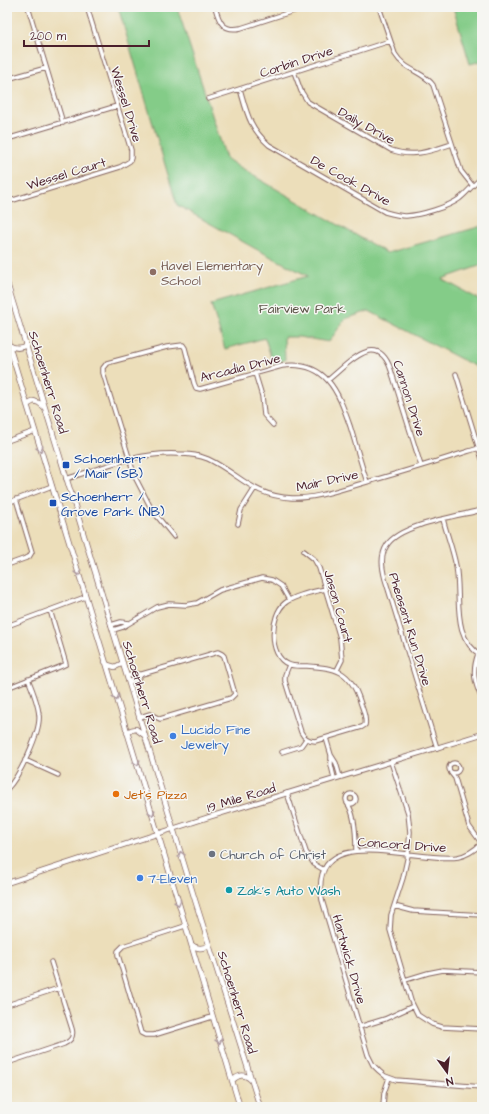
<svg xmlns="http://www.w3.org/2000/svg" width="489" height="1114" viewBox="0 0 489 1114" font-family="'Architects Daughter',sans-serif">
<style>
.green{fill:#84cc88;stroke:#67765a}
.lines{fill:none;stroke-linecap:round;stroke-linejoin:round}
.minor-casing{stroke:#83625d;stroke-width:5.5}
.tertiary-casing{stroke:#83625d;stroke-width:6}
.secondary-casing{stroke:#83625d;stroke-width:6}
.minor{stroke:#fff;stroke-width:3.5}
.tertiary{stroke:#fff;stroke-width:4}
.secondary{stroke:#fff;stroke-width:4.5}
.oneway{stroke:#ae9aa0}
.education-dot{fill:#8d6e63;stroke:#f6f6f2;stroke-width:1.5}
.transit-dot{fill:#1a4fb4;stroke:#f6f6f2;stroke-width:1.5}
.shop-dot{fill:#3f7fe0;stroke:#f6f6f2;stroke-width:1.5}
.food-dot{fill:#e8710a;stroke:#f6f6f2;stroke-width:1.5}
.worship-dot{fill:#6b7280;stroke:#f6f6f2;stroke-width:1.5}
.culture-dot{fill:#0f9aa8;stroke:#f6f6f2;stroke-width:1.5}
.labels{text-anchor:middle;stroke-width:3;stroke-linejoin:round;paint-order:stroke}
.street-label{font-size:13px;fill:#4a1f2b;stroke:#f6f6f2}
.education-label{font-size:13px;fill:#785e54;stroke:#f6f6f2;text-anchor:start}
.park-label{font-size:13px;fill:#5b5347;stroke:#f6f6f2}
.transit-label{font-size:13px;fill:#164399;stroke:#f6f6f2;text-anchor:start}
.shop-label{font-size:13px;fill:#366cbe;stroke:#f6f6f2;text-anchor:start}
.food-label{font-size:13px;fill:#c56008;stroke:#f6f6f2;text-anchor:start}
.worship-label{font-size:13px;fill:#5b616d;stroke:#f6f6f2;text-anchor:start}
.culture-label{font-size:13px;fill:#0d838f;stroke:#f6f6f2;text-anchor:start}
</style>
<rect width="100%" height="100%" fill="#f6f6f2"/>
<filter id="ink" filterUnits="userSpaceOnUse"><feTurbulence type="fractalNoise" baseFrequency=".025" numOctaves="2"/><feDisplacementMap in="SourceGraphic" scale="8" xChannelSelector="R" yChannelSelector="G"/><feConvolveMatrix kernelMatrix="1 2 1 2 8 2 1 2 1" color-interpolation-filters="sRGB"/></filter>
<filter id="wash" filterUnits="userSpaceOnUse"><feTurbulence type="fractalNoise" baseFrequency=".012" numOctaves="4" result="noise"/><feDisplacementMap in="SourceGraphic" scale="16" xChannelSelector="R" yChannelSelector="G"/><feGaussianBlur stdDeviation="0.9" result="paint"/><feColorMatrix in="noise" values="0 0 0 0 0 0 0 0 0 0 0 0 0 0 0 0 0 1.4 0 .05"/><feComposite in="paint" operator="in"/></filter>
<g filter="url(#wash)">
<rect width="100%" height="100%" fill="#ecdeba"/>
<path class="green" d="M118 7H177L226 158 240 168 387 253 482 226V265L442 279 482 301V370L369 311 345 319 329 342 299 337H284L285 360 273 364 265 338 225 349 211 304 308 276 254 248 177 205Z
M453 7H482V61L470 64Z"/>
</g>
<g filter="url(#ink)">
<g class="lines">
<g class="minor-casing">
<path id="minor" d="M28 7 63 123
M215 7C219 22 223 32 241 28L306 7
M379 7 395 54C405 71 423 71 433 85L461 171 472 185
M294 72 301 91 308 102 391 150C413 158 431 151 452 144
M7 79 46 68
M240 89C247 113 249 127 269 145L385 212C392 214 399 216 406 216 421 215 448 207 459 199 467 193 473 184 482 178
M208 99 390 41
M7 139 117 106
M7 202 120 167 130 161 131 158V150L87 7
M255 373 262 396 264 415 273 425
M456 374 482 459
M328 380C348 364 377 329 391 370L421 466
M7 441 35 431
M66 479C104 467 138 452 178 454 187 454 199 455 208 459 240 474 252 496 292 498 315 499 338 490 360 484 401 473 441 460 482 447
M7 503 52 486
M443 519C447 535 453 550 456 566 462 597 450 637 482 656
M238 524 241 510 255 488
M174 537 152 510 135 477 103 373V368L107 363 167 347 183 345 185 348 194 383 196 388 200 389 282 366C326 360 338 391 350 426 356 445 361 464 367 482
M304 551 314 559 319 568 340 638 342 660 337 670
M7 565 29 557 32 552 16 499
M111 625 121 622 129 623
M7 626 85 597
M113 630 123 627 157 607 169 604 186 605 197 603 220 590 262 578 272 580 281 586 289 600
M478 654C472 671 474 682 482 699
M289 665 285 675V681L301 732C304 738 308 741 315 741L362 727 365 725C367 717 362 708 360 701 350 670 336 668 307 666 301 666 293 667 288 664 268 656 270 615 285 603 295 595 313 592 325 589
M127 676 136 674H142L137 679 129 682
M7 688 62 666 66 664 50 610
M140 717 150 714 160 719 231 698 235 694 224 656 222 654 218 652 142 674
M326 738 331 755
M437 748 385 579C382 567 380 556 387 545 400 524 459 516 482 510
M282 752 301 746 306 739
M25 760 58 775
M391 762 408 813 410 832 408 855 403 878 391 915 390 930 411 1001 418 1015 432 1024 442 1027 482 1029
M449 768a5 5 0 1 1 10 0a5 5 0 1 1-10 0Z
M451 773 455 778 469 826 482 844
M334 778 331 765V755L336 763 340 777
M7 789C19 777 41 732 39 715 38 703 33 691 28 679
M287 793 306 852 314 864 324 870
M346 799a5 5 0 1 1 10 0a5 5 0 1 1-10 0Z
M347 803C355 813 356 838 356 850
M482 843C475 850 468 855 458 857 418 864 307 819 322 900L368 1055 373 1065 379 1071 385 1076 396 1080 482 1087
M394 906 413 911 482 915
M185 926 123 946 118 951V955L141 1033 145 1035H154L212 1017
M405 980 428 973 443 970 482 972
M7 1005 59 988
M359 1027 385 1019 413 1006
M7 1063 64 1044C71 1041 74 1037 72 1029L51 962
M383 1107 384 1093 389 1078"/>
</g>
<g class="tertiary-casing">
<path id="tertiary" d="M7 883 209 817 482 734"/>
</g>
<g class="secondary-casing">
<path id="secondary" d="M7 283 195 900 260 1107
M7 339 140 774 240 1107
M9 345C15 349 20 349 26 345
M27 405 34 401 39 403 44 407
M105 662 108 665 115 667 123 663
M127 733 131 730 136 729 144 735
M191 944C197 950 203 949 209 945
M232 1081C238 1075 244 1073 251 1080"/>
</g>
<use href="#minor" class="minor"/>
<use href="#tertiary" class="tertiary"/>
<use href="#secondary" class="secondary"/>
</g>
<defs><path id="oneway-chevron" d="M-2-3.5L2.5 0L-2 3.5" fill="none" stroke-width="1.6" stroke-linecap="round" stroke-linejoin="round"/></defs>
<g class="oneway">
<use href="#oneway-chevron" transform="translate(40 449) rotate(73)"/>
<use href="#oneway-chevron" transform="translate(78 573) rotate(73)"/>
<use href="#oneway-chevron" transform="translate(116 698) rotate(73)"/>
<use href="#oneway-chevron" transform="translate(137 763) rotate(73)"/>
<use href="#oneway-chevron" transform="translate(152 813) rotate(73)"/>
<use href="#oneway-chevron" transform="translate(181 854) rotate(-107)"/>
<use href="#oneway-chevron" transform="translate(178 903) rotate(73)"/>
<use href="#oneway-chevron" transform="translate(219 1041) rotate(73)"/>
</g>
</g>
<circle class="education-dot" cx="153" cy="272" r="4"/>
<g class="transit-dot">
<rect x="62" y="461" width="8" height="8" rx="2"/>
<rect x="49" y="499" width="8" height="8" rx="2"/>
</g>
<g class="shop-dot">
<circle cx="173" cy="736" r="4"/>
<circle cx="140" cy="878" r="4"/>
</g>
<circle class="food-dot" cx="116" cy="794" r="4"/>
<circle class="worship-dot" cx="212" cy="854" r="4"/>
<circle class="culture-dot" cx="229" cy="890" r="4"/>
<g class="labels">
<g class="street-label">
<text transform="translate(296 61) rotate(-18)" y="5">Corbin Drive</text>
<text transform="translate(127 104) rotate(73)" y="5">Wessel Drive</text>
<text transform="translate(367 125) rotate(29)" y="5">Daily Drive</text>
<text transform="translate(66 173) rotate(-17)" y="5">Wessel Court</text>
<text transform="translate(351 180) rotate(29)" y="5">De Cook Drive</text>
<text transform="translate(240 367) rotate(-14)" y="5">Arcadia Drive</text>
<text transform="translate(49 382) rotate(73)" y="5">Schoenherr Road</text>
<text transform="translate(410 398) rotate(72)" y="5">Cannon Drive</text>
<text transform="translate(327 480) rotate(-12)" y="5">Mair Drive</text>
<text transform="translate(339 606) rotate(74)" y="5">Jason Court</text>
<text transform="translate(411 629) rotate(73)" y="5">Pheasant Run Drive</text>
<text transform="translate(143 692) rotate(73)" y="5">Schoenherr Road</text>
<text transform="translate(241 797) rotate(-17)" y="5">19 Mile Road</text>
<text transform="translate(402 844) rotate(4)" y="5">Concord Drive</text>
<text transform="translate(350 959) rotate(74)" y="5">Hartwick Drive</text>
<text transform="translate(238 1002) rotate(73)" y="5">Schoenherr Road</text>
</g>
<g class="education-label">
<text x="161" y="270">Havel Elementary<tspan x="161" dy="15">School</tspan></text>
</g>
<g class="park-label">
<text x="302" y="313">Fairview Park</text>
</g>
<g class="transit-label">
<text x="74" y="463">Schoenherr<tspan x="74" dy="15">/ Mair (SB)</tspan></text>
<text x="61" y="501">Schoenherr /<tspan x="61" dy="15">Grove Park (NB)</tspan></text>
</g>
<g class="shop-label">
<text x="181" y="734">Lucido Fine<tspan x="181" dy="15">Jewelry</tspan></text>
<text x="148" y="883">7-Eleven</text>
</g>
<g class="food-label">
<text x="124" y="799">Jet's Pizza</text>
</g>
<g class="worship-label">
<text x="220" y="859">Church of Christ</text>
</g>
<g class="culture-label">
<text x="237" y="895">Zak's Auto Wash</text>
</g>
</g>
<rect width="489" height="1114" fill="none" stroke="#f6f6f2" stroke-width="24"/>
<g transform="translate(447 1072) rotate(165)" stroke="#f6f6f2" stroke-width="3" paint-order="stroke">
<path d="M0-3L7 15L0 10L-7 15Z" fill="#4a1f2b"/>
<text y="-6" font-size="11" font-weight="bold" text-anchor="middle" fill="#4a1f2b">N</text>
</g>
<path d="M24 40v6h125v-6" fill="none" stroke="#4a1f2b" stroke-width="2"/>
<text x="30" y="40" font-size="12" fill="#4a1f2b" stroke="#f6f6f2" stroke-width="3" paint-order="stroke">200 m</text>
</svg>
